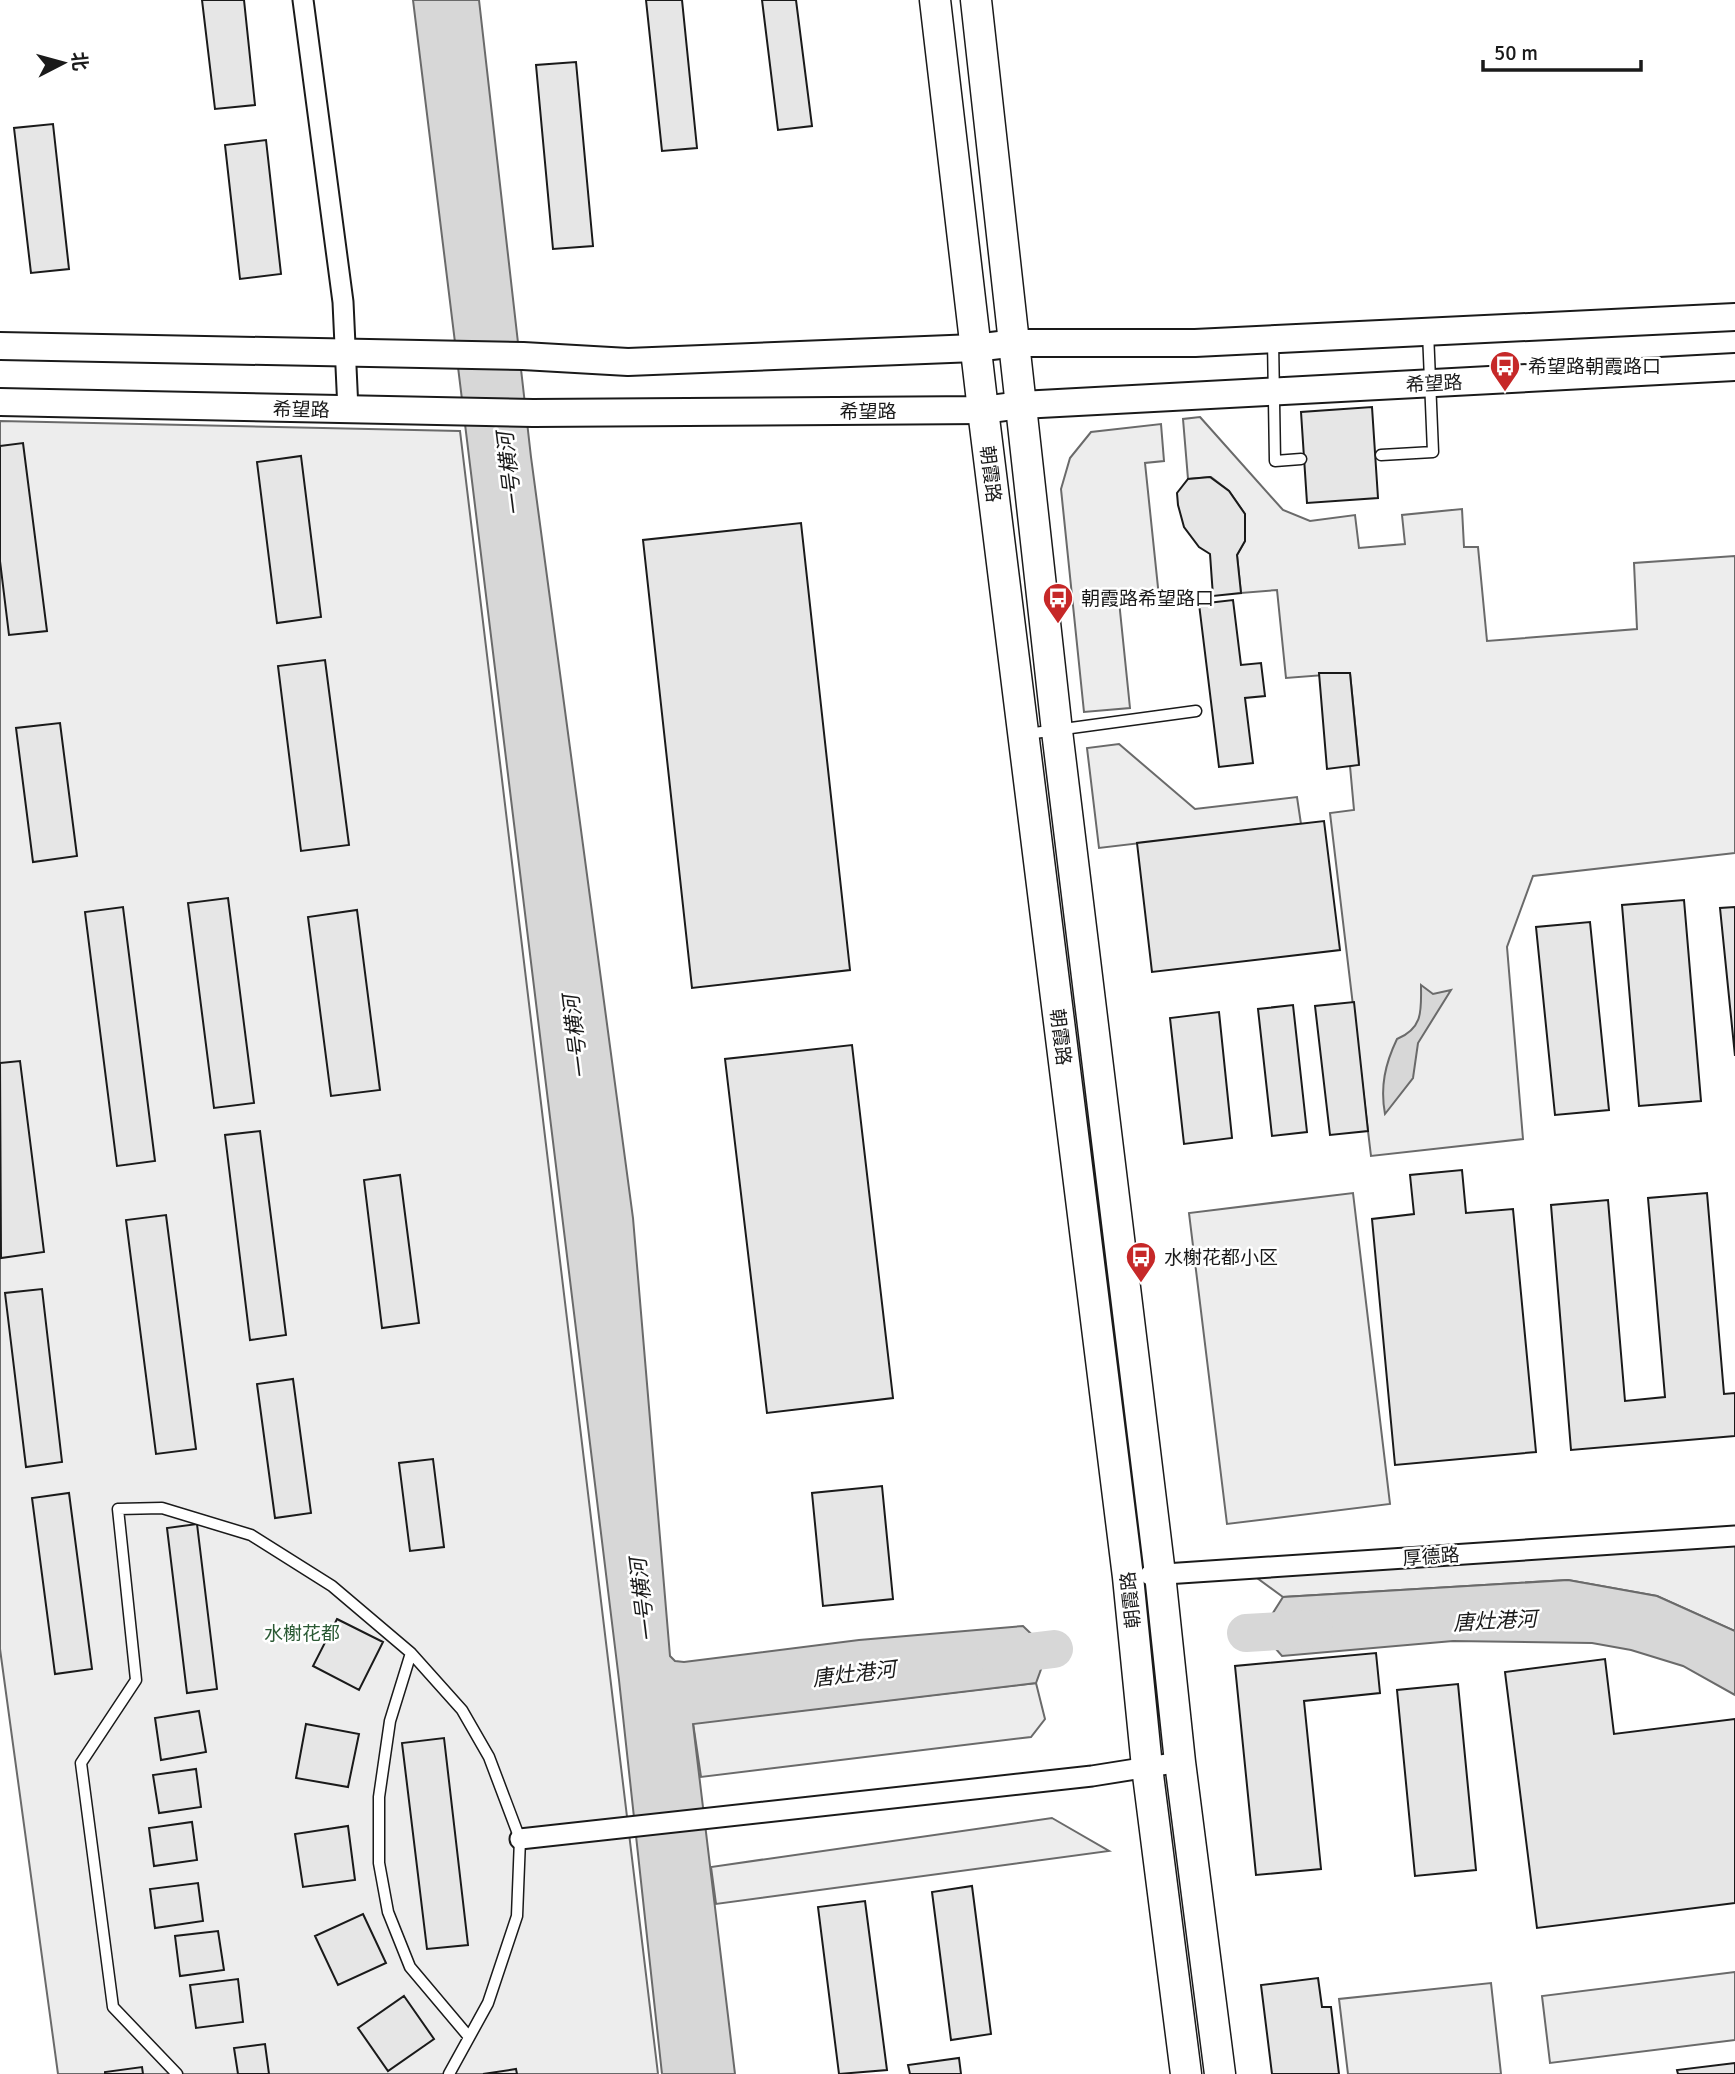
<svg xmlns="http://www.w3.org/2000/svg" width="1735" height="2074" viewBox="0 0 1735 2074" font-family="Signika,'Noto Sans SC',sans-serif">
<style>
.built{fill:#ededed;stroke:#6a6a6a;stroke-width:2}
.water{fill:#d7d7d7;stroke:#6a6a6a;stroke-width:2}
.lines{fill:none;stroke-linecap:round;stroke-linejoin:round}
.river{stroke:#d7d7d7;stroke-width:38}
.building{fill:#e6e6e6;stroke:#1a1a1a;stroke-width:2}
.service-casing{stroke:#1a1a1a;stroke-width:13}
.minor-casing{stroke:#1a1a1a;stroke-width:23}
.secondary-casing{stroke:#1a1a1a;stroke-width:30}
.primary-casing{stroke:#1a1a1a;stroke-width:33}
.service{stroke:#fff;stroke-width:10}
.minor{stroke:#fff;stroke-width:19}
.secondary{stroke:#fff;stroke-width:26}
.primary{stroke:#fff;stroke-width:30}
.labels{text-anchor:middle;stroke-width:5;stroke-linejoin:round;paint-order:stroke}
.poi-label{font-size:19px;fill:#1a1a1a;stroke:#fff;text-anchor:start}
.street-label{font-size:19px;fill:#1a1a1a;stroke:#fff}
.park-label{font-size:19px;fill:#2b5a34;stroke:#fff}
.water-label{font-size:21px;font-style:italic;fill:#1a1a1a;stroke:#fff}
</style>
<rect width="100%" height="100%" fill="#fff"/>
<path class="built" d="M1200 417 1283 510 1310 521 1355 515 1359 548 1405 544 1402 515 1462 509 1464 547H1478L1487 641 1637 629 1634 563 1735 556V853L1533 876 1507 947 1523 1139 1371 1156 1330 813 1354 810 1350 766 1359 764 1350 673 1286 678 1277 590 1241 593 1237 555 1245 541V514L1229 491 1211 477 1188 479 1183 419Z
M0 421 460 431 658 2074H58L0 1649Z
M1161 424 1164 461 1145 463 1159 597 1119 601 1130 708 1084 712 1061 489 1070 458 1091 432Z
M1119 744 1195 809 1297 797 1301 824 1099 848 1087 748Z
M1353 1193 1390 1504 1227 1524 1189 1213Z
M1735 1545V1631L1657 1596 1568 1580 1283 1597 1253 1575Z
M1036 1683 1045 1719 1031 1737 701 1777 693 1723Z
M1052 1818 1109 1851 716 1904 711 1867Z
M1735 1972V2040L1550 2063 1542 1996Z
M1491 1983 1501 2074H1348L1339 1999Z"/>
<path class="water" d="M413 0H479L531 457 633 1218 670 1656 675 1661 684 1662 859 1640 1023 1626 1048 1650 1036 1683 693 1724 735 2074H662L619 1680Z
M1421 985 1433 994 1451 990 1418 1043 1413 1078 1385 1114C1380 1087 1385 1064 1397 1039 1424 1028 1421 1009 1421 985Z
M1568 1580 1657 1596 1735 1631V1695L1683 1666 1631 1650 1592 1643 1453 1641 1282 1656 1261 1632 1283 1597Z"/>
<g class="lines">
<path class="river" d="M1246 1633 1314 1629
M996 1656 1054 1649"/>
</g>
<path class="building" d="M202 0H244L255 105 215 109Z
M646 0H682L697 148 662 151Z
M762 0H796L812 126 778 130Z
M576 62 593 246 553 249 536 65Z
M53 124 69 269 31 273 14 128Z
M266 140 281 274 240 279 225 145Z
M1372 407 1378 498 1307 503 1301 412Z
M23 443 47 631 9 635 0 561V446Z
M301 456 321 617 277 623 257 462Z
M1210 477 1229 491 1245 514V541L1237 555 1241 593 1213 596 1210 554 1199 547 1184 527 1178 505 1177 493 1188 479Z
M801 523 850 970 692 988 643 540Z
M1233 600 1241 665 1261 663 1265 696 1245 698 1253 763 1219 767 1199 604Z
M325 660 349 845 301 851 278 666Z
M1319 673H1350L1359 765 1327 769Z
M60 723 77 856 33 862 16 728Z
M1324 821 1340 950 1152 972 1137 843Z
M228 898 254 1103 214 1108 188 903Z
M1684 900 1701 1101 1639 1106 1622 905Z
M123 907 155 1161 117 1166 85 912Z
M1735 907V1056L1720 908Z
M357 910 380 1090 331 1096 308 917Z
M1590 922 1609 1110 1555 1115 1536 927Z
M1354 1002 1368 1131 1330 1135 1315 1006Z
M1293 1005 1307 1132 1272 1136 1258 1009Z
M1219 1012 1232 1138 1184 1144 1170 1018Z
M852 1045 893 1398 767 1413 725 1059Z
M20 1061 44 1252 1 1258 0 1063Z
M260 1131 286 1335 250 1340 225 1135Z
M1462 1170 1466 1213 1513 1209 1536 1452 1395 1465 1372 1219 1414 1214 1410 1175Z
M400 1175 419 1323 382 1328 364 1180Z
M1707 1193 1724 1394 1735 1393V1436L1571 1450 1551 1205 1608 1200 1625 1401 1665 1397 1648 1198Z
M166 1215 196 1449 156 1454 126 1220Z
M42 1289 62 1462 26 1467 5 1293Z
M293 1379 311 1513 275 1518 257 1384Z
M433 1459 444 1547 410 1551 399 1463Z
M882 1486 893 1599 823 1606 812 1493Z
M69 1493 92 1669 55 1674 32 1498Z
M197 1524 217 1689 187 1693 167 1528Z
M337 1619 383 1642 359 1690 313 1666Z
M1376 1653 1380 1693 1304 1701 1321 1869 1256 1875 1235 1666Z
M1605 1659 1614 1734 1735 1719V1903L1537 1928 1505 1672Z
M1458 1684 1476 1870 1415 1876 1397 1690Z
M199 1711 206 1752 161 1760 155 1718Z
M306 1724 359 1734 348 1787 296 1778Z
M444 1738 468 1945 427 1949 402 1743Z
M196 1769 201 1807 159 1813 153 1775Z
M192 1822 197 1860 154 1866 149 1828Z
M348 1826 355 1880 303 1887 295 1834Z
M198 1883 203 1921 155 1928 150 1889Z
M972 1886 991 2034 951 2040 932 1892Z
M865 1901 887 2070 839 2074 818 1907Z
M363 1914 386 1963 338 1985 315 1936Z
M218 1931 224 1970 180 1976 175 1936Z
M1318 1978 1322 2007H1331L1339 2074H1272L1261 1985Z
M238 1979 243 2022 196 2028 190 1985Z
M404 1996 434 2039 388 2071 358 2028Z
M265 2044 269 2074H238L234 2048Z
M959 2058 961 2074H910L908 2065Z
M1735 2063V2074H1678L1677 2070Z
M142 2067 143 2074H105V2072Z
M516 2069 517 2074H483Z"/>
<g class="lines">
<g class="service-casing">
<path id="service" d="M1273 340 1275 461 1301 459
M1381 455 1433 452 1428 332
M1027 734 1196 711
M411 1653 390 1721 379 1797V1863L388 1912 410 1967 469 2037
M177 2074 113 2007 81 1763 136 1680 118 1509 162 1508 251 1535 332 1586 411 1653 462 1710 489 1757 520 1839 517 1916 488 2003 449 2074"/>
</g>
<g class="minor-casing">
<path id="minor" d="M303 0 343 302 348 410
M1150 1575 1735 1536
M520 1839 1092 1776 1180 1762"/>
</g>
<g class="secondary-casing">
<path id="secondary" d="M0 346 523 356 628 362 975 348 1016 343H1195L1735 317
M0 402 533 413 983 410 1021 405 1735 367"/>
</g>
<g class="primary-casing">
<path id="primary" d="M935 0 983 410 1128 1577 1147 1767 1186 2074
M976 0 1057 731 1160 1574 1180 1762 1220 2074"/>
</g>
<use href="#service" class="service"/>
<use href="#minor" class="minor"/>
<use href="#secondary" class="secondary"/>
<use href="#primary" class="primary"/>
</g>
<defs>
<g id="bus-pin" transform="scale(1.575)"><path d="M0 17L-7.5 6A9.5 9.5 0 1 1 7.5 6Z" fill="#c62828" stroke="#fff"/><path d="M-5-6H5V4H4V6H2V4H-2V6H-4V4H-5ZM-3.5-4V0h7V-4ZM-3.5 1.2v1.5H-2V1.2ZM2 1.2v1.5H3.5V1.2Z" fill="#fff"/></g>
</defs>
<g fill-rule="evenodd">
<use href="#bus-pin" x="1505" y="366"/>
<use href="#bus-pin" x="1058" y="598"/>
<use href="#bus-pin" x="1141" y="1257"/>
</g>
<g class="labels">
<g class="poi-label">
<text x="1528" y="373">希望路朝霞路口</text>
<text x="1081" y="605">朝霞路希望路口</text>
<text x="1164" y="1264">水榭花都小区</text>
</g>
<g class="street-label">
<text transform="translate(1434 383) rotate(-3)" y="7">希望路</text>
<text transform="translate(301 409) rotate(1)" y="7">希望路</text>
<text x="868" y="418">希望路</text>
<text transform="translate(991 474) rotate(83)" y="7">朝霞路</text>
<text transform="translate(1061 1037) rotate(83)" y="7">朝霞路</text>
<text transform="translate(1431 1556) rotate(-4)" y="7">厚德路</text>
<text transform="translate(1130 1600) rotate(-96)" y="7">朝霞路</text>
</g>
<g class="park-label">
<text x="302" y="1640">水榭花都</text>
</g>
<g class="water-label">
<text transform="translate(510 474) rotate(-97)" y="7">一号横河</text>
<text transform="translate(576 1037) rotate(-97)" y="7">一号横河</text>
<text transform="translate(643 1600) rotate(-97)" y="7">一号横河</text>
<text transform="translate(1495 1621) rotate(-3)" y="7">唐灶港河</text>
<text transform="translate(854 1674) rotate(-7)" y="7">唐灶港河</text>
</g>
</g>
<g transform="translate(63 63) rotate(84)" stroke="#ffffff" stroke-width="5" paint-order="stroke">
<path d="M0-5L12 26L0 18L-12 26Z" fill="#1a1a1a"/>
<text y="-10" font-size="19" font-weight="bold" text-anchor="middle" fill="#1a1a1a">北</text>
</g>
<path d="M1483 60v10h158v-10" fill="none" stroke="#1a1a1a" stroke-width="3.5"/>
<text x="1494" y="60" font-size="21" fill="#1a1a1a" stroke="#ffffff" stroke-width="5" paint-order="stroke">50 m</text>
</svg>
